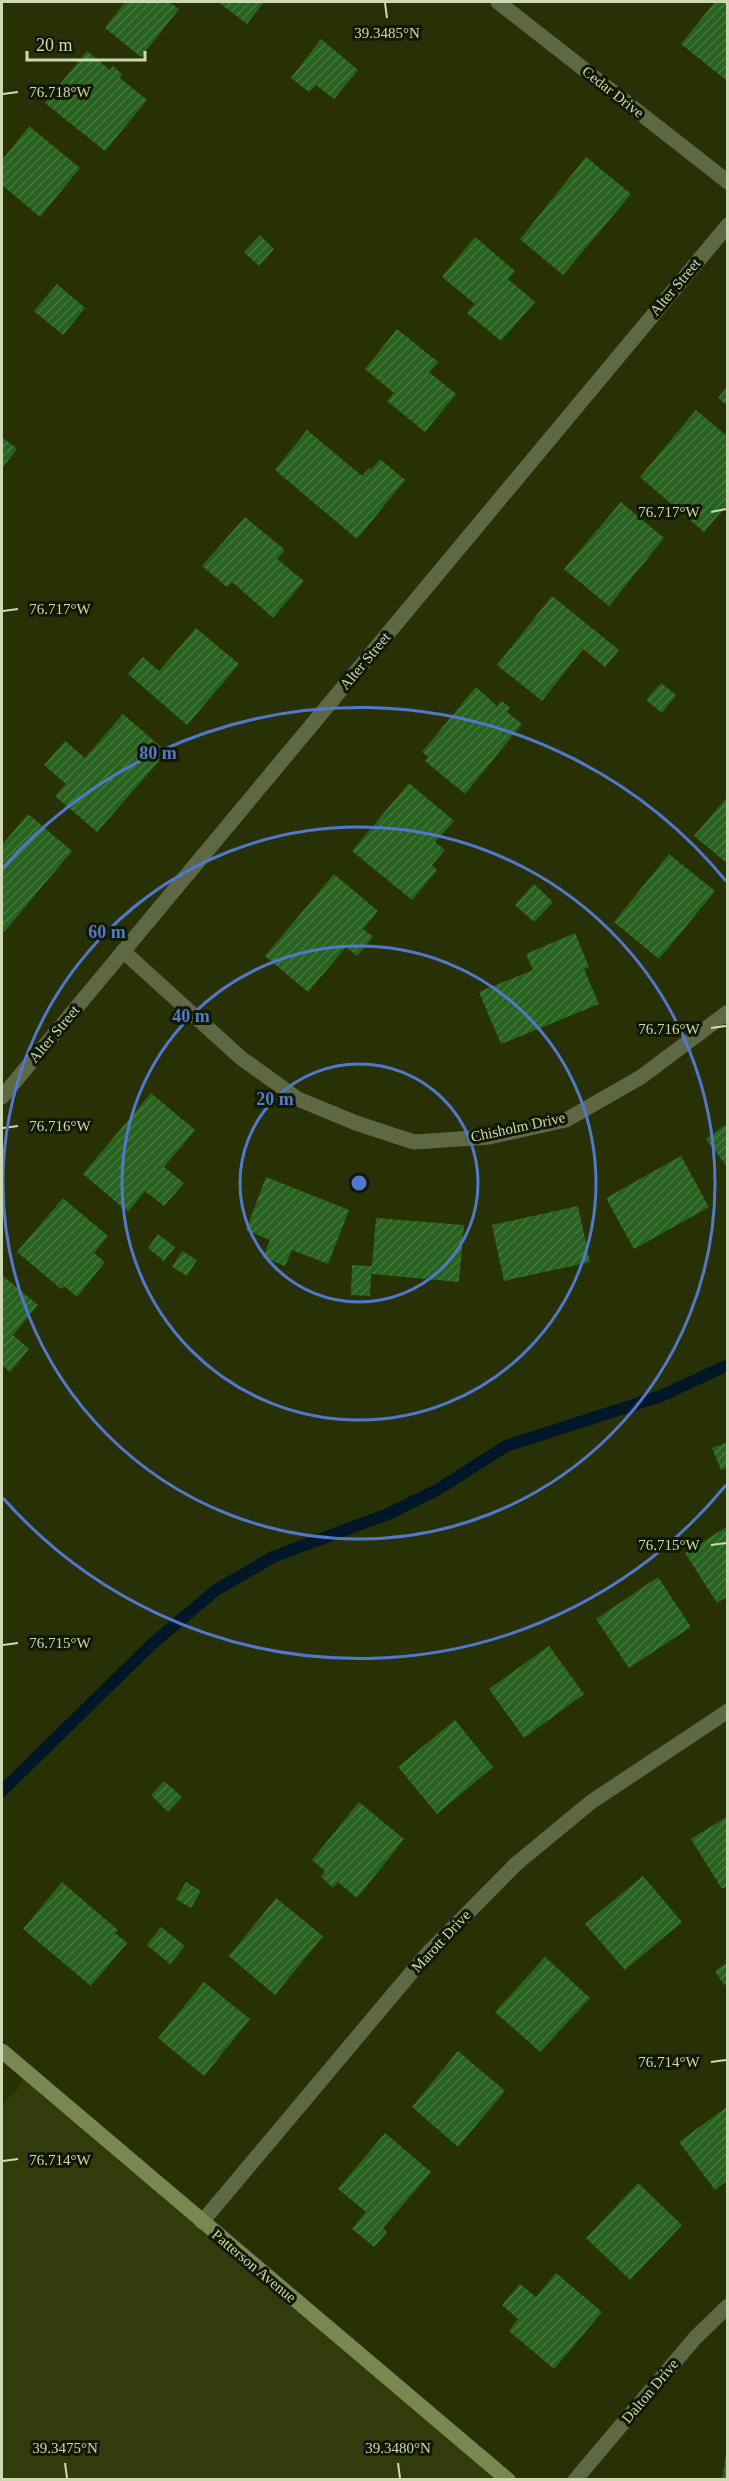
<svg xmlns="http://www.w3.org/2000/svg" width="729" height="2481" viewBox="0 0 729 2481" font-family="'Times New Roman',serif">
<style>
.built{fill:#313b0b}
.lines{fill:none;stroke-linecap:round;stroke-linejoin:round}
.stream{stroke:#001728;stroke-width:12}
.building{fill:url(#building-hatch)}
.minor{stroke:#5e6845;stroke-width:15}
.tertiary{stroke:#5e6845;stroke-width:15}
.secondary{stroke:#798850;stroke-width:15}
.ticks{fill:none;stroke:#cdd9b2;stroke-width:2}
.ring{fill:none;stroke:#5278cd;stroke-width:3}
.labels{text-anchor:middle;stroke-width:6;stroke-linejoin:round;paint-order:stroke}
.street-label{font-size:15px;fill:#cdd9b2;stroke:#111800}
.ticks-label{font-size:15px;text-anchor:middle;fill:#cdd9b2;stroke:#111800;stroke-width:6;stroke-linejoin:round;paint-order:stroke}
.centre{fill:#5278cd;stroke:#111800;stroke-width:3}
.ring-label{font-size:18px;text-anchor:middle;font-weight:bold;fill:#5278cd;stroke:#111800;stroke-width:6;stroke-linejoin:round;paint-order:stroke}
</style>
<defs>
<pattern id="building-hatch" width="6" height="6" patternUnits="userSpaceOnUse" patternTransform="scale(1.5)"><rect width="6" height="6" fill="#27621e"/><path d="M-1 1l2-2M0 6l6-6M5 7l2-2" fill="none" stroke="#45783c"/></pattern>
</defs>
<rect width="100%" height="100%" fill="#283106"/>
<path class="built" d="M29 2074 519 2479 2 2480V2106Z"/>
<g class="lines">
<path class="stream" d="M2 1791 151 1645 216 1590 273 1557 388 1514 437 1490 506 1446 661 1396 728 1365"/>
</g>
<path class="building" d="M125 2H169L179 9 141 57 105 28Z
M218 2H264L247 24Z
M715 2H728L726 80 681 44Z
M321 39 358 70 334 99 316 85 309 92 291 78Z
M87 51 110 70 113 66 122 74 120 78 147 100 105 151 45 103Z
M29 126 80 168 40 217 2 185V160Z
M586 157 631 194 563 275 520 239Z
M260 235 274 249 259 266 244 252Z
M475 237 515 271 508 279 535 302 501 341 467 313 475 304 442 277Z
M57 284 85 308 63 335 34 311Z
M397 329 438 362 429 372 456 394 425 432 387 401 394 393 365 369Z
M728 386V406L718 398Z
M696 410 728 437V504L704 532 640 477Z
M307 430 362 476 369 468 371 470 380 459 405 480 357 539 275 470Z
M2 437 17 449 2 468Z
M621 502 664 538 609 606 564 569Z
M245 517 285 550 277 559 304 581 273 618 232 582 227 587 202 566Z
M552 596 619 650 605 667 583 649 542 701 497 665Z
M196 628 239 664 187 725 128 674 143 657 159 671Z
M661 683 676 695 662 713 646 700Z
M476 687 497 706 502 701 510 708 507 712 522 724 465 794 425 761 428 757 422 752Z
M123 714 167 752 97 832 55 796 66 784 44 765 65 741 85 758Z
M409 783 454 821 435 842 445 850 432 865 437 870 412 900 352 851Z
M728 796V864L694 836Z
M28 814 72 851 4 932 2 930V845Z
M669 854 715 891 659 959 614 922Z
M334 874 378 911 363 929 373 937 357 956 346 947 308 992 265 956Z
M534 884 553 902 534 922 515 905Z
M575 933 589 967 584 969 599 1004 501 1044 479 992 533 970 526 954Z
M151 1093 195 1130 164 1167 184 1183 164 1206 145 1191 128 1212 83 1174Z
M728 1123V1168L706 1139Z
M681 1156 709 1207 634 1249 606 1198Z
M266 1177 349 1210 328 1264 292 1250 285 1266 263 1257 270 1240 246 1230Z
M63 1198 108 1236 94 1253 105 1262 77 1297 64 1286 61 1289 17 1252Z
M578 1206 590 1262 504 1281 492 1225Z
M376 1218 464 1225 459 1282 371 1274 370 1296 351 1295 352 1265 372 1266Z
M158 1234 175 1247 164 1261 148 1248Z
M182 1251 197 1260 187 1276 172 1267Z
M2 1275 38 1305 13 1335 29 1349 10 1372 2 1365Z
M728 1442V1468L721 1470 712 1448Z
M728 1526V1596L717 1603 685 1553Z
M658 1577 691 1627 629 1668 596 1619Z
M549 1646 584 1694 524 1738 489 1689Z
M455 1720 493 1767 437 1814 398 1767Z
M164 1781 182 1797 168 1812 151 1795Z
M359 1802 404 1839 357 1898 338 1882 333 1888 321 1877 325 1871 312 1860Z
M728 1816V1885L722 1889 691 1839Z
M643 1876 682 1922 625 1970 585 1924Z
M62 1882 118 1930 115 1933 127 1943 91 1986 23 1929Z
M186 1882 201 1891 191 1908 176 1899Z
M276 1898 323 1936 275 1995 229 1956Z
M161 1927 185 1946 170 1964 147 1945Z
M545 1957 590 1998 540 2052 495 2012Z
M728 1962V1982L724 1985 715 1971Z
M204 1982 250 2019 204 2076 158 2038Z
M458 2051 505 2091 458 2147 412 2107Z
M728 2106V2180L715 2190 679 2142Z
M385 2133 431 2172 383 2228 387 2232 374 2247 352 2229 366 2212 338 2189Z
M638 2183 682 2225 630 2280 586 2238Z
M556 2273 602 2312 554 2369 509 2331 518 2319 502 2305 520 2284 536 2297Z
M726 2454 728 2480H722Z"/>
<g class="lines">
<path class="minor" d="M498 2 728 182
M123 951 241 1058 298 1099 356 1123 414 1142 489 1137 566 1120 641 1077 728 1012
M202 2222 427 1954 516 1864 591 1802 728 1711
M575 2480 695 2338 728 2306"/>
<path class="tertiary" d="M2 1097 728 225"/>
<path class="secondary" d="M2 2051 508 2480"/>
</g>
<path class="ticks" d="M385 3 387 18M3 94 18 92M711 512 726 509M3 611 18 609M711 1028 726 1026M3 1128 18 1126M711 1545 726 1543M3 1645 18 1643M711 2062 726 2060M3 2161 18 2159M65 2463 67 2478M398 2463 400 2478"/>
<g class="ring">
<circle cx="359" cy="1183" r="119"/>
<circle cx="359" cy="1183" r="237"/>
<circle cx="359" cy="1183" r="356"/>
<path d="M726 1485A475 475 0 0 1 3 1498M3 868A475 475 0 0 1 726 881"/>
</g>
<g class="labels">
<g class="street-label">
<text transform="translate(613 92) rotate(38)" y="5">Cedar Drive</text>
<text transform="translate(675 287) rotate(-50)" y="5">Alter Street</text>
<text transform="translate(365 661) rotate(-50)" y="5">Alter Street</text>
<text transform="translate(54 1034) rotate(-50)" y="5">Alter Street</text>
<text transform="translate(518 1127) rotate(-12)" y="5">Chisholm Drive</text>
<text transform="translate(441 1941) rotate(-47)" y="5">Marott Drive</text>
<text transform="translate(254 2266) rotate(40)" y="5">Patterson Avenue</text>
<text transform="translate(650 2391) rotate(-50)" y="5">Dalton Drive</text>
</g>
</g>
<g class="ticks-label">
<text x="387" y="38">39.3485°N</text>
<text x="60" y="97">76.718°W</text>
<text x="669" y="517">76.717°W</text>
<text x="60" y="614">76.717°W</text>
<text x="669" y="1034">76.716°W</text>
<text x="60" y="1131">76.716°W</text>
<text x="669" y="1550">76.715°W</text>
<text x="60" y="1648">76.715°W</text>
<text x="669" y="2067">76.714°W</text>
<text x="60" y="2165">76.714°W</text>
<text x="65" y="2453">39.3475°N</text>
<text x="398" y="2453">39.3480°N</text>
</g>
<circle cx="359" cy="1183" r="9" class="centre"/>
<g class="ring-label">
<text x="158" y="759">80 m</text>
<text x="107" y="938">60 m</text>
<text x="191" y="1022">40 m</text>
<text x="275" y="1105">20 m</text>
</g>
<rect width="729" height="2481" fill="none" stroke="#cdd9b2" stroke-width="6"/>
<path d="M27 51v9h118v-9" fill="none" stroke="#cdd9b2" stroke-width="3"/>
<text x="36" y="51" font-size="18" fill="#cdd9b2" stroke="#111800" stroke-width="4.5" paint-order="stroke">20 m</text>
</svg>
